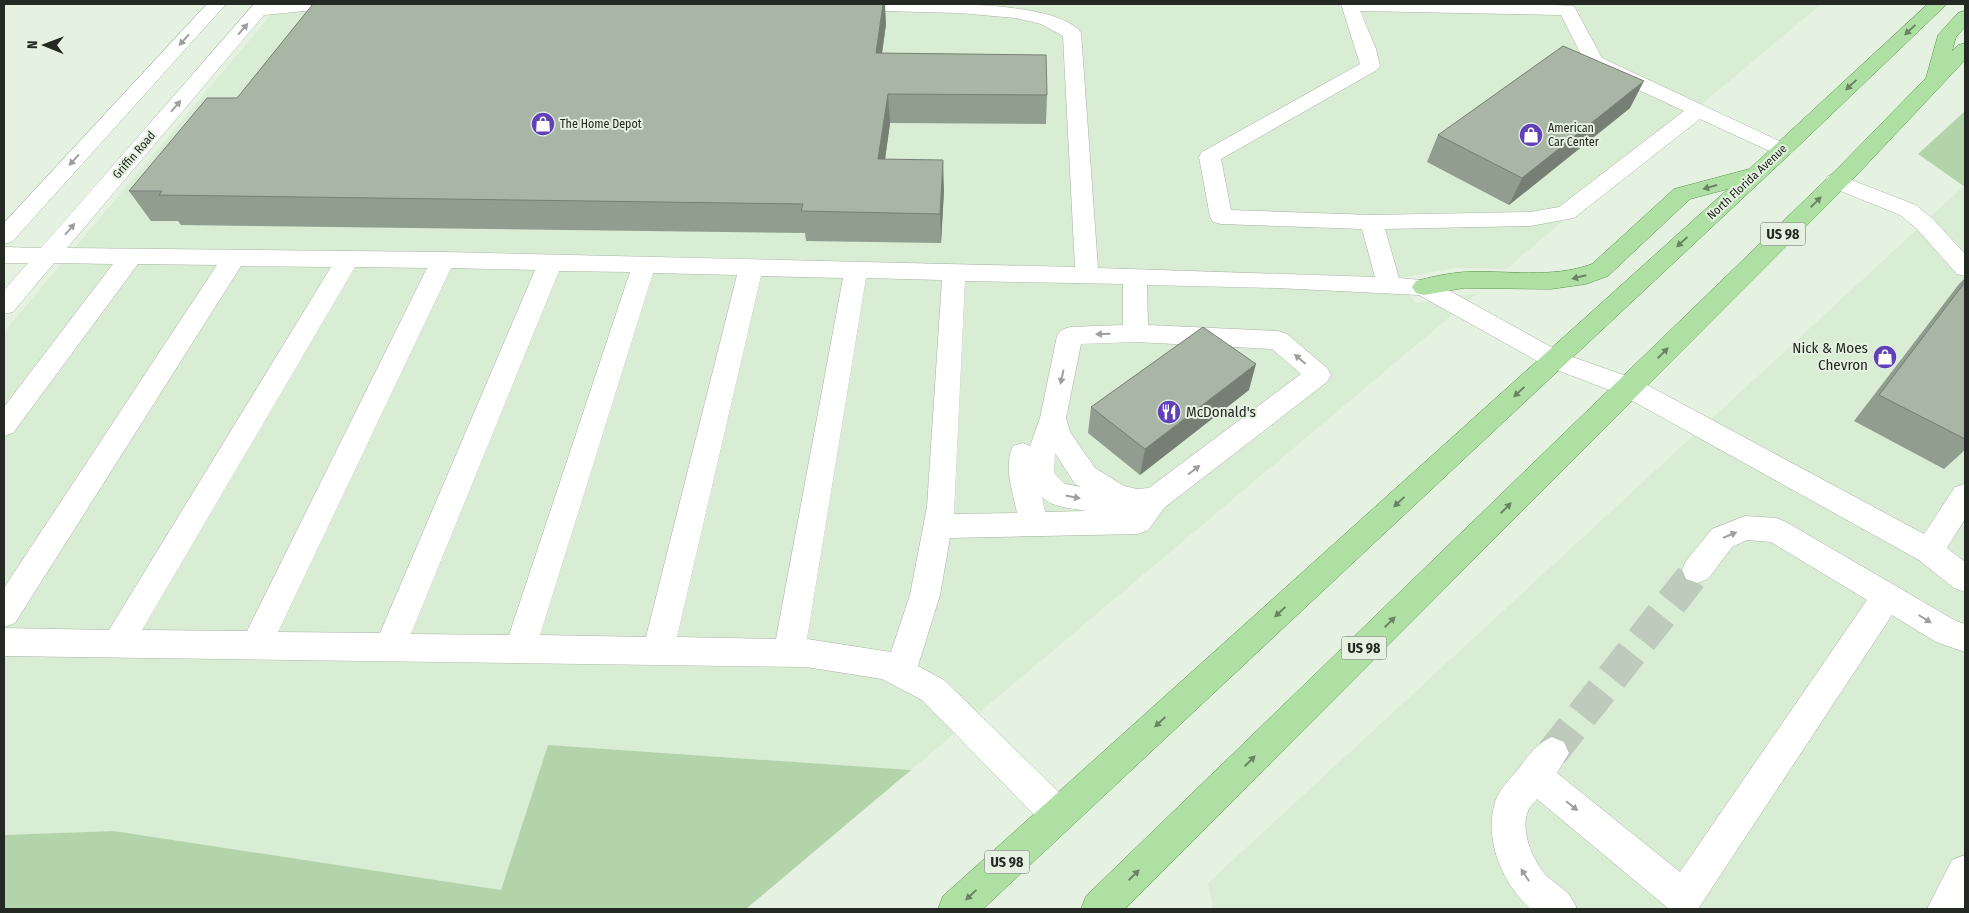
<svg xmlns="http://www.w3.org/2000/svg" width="1969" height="913" viewBox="0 0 1969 913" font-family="'Fira Sans Condensed',sans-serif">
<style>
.built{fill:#d9ecd4}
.green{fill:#b3d4ab}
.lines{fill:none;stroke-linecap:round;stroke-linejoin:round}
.minor-tunnel{stroke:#becabb;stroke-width:32;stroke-dasharray:32 16;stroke-linecap:butt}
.minor-casing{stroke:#a7b4a4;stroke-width:1}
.major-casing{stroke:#5c924e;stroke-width:1}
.minor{fill:#fff;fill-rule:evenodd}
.major{fill:#afe0a3;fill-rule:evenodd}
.wall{fill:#919d8f}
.shaded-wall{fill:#767f74}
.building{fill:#a9b6a6;stroke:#767f74}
.oneway{fill:#9c9f9c}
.oneway2{fill:#6a8463}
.labels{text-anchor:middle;stroke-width:4;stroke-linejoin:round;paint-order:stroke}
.far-poi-label{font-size:12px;fill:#242923;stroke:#e5f2e1;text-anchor:start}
.far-street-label{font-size:12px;fill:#242923;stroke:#e5f2e1}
.shield{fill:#e5f2e1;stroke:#5e655c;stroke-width:1}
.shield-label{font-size:14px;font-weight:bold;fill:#242923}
.poi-label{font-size:15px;fill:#242923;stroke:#e5f2e1;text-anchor:end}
</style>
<rect width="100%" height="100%" fill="#e5f2e1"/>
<path class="built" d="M280 4H1821L1506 269 1454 268 1396 279 1416 303 1478 293 911 770 548 745 501 890 114 831 4 835V332Z
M1964 186 1965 909H1213L1208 883Z"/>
<path class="green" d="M1965 111V187L1918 154Z
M548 745 911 770 746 909H4V835L114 831 501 890Z"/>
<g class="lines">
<path class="minor-tunnel" d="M1552 753 1697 570"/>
<g class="minor-casing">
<path id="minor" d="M207 4H226L12 242 4 244V223Z
M254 4H334L331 8 325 9 264 15 67 248 443 252 1075 267 1063 36 1041 24 1016 18 959 13 849 10 843 9 840 5C851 0 879 4 893 4 932 4 1058 0 1081 33L1098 268 1375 277 1362 229 1221 224 1213 222 1210 217 1199 157 1202 152 1360 64 1341 4H1534L1574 6 1602 58 1790 146 1794 150 1790 154 1783 156 1776 154 1700 119 1574 218 1530 226 1385 229 1399 278 1432 281 1564 354 1638 380 1924 534 1955 487 1965 484V519L1947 548 1965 562V592L1954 588 1919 560 1620 394 1546 366 1419 295 1277 288 1147 285 1148 325 1278 331 1287 334 1327 368 1331 375 1327 382 1165 507 1148 530 1138 534 950 538 940 595 918 666 944 680 1070 803 1075 815 1070 827 1058 832 1046 827 922 700 882 679 806 667 4 656V628L109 630 331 267 241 266 15 623 4 627V588L217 265 138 264 13 433 4 436V407L113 264 54 263 13 312 4 314V290L28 263H4V247L41 248ZM1360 11 1561 15 1587 66 1684 111 1559 207 1530 212 1372 215 1231 210 1221 159 1377 70 1380 66 1376 49ZM355 267 427 268 247 631 142 630ZM451 268 535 270 380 633 278 632ZM559 271 630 272 509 635 411 634ZM653 273 737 275 646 637 540 635ZM761 276 843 278 776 639 677 637ZM866 278 942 280 927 507 910 595 891 652 807 639ZM965 281 1123 284V325L1070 327 1061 330 1057 336 1040 418 1030 446 1023 443 1013 446C1003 466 1013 492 1017 513L954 514ZM1136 342 1272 349 1301 374 1149 488 1137 489 1124 486 1095 468 1070 432 1066 418 1081 344ZM1055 453 1075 484 1081 487 1065 484 1054 473ZM1042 497C1053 508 1072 508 1086 511L1045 512Z
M1836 174 1916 205 1933 219 1965 254V276L1957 274 1917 229 1900 215 1828 186 1825 181 1828 176Z
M1745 516 1776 518 1786 522 1956 621 1965 624V652L1936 642 1892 615 1698 909H1669L1537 799C1534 803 1529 807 1528 811 1520 830 1532 858 1544 873 1558 888 1569 888 1577 909H1531C1503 885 1485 842 1494 806 1497 791 1510 779 1519 768 1529 755 1537 743 1552 737L1564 742 1569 753 1557 773 1680 872 1867 600 1771 542 1747 540 1732 547 1708 579 1697 583 1686 579 1682 570 1686 561 1712 529Z
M1965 855V909H1927L1952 860Z"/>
</g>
<g class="major-casing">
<path id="major" d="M1928 4H1947L1790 154 983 909H938L943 896 1728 189 1690 199 1608 276 1586 284 1551 289 1464 288 1424 295 1416 293 1412 287 1416 281C1431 277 1449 273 1465 272 1508 270 1551 279 1592 264L1674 189 1749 169Z
M1965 11V27L1956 37 1952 51 1958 45 1965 43V60L1855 177 1125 909H1081L1086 896 1839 167 1926 78 1938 35 1958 13Z"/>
</g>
<use href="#minor" class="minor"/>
<use href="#major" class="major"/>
</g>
<path class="wall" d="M886 24 882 53 1047 95 1046 124 890 123 885 159 944 190 941 243 806 241 805 233 181 225 178 221H151L129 191 237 98Z
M1630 108 1509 205 1427 162 1438 135Z
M1965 278V450L1944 469 1854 421 1959 284Z
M1249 390 1140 475 1088 433 1091 407Z"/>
<path class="shaded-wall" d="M883 4H885L886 24 878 82 876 53Z
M1644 81 1630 108 1509 205 1522 178Z
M888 94 890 123 881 189 878 159Z
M943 160 944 190 941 243 940 214Z
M1256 364 1249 390 1140 475 1145 449Z"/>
<path class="building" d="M313 4H883L876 53 1046 55 1047 95 888 94 878 159 943 160 940 214 801 211 803 204 159 195 162 191H129L207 98H237Z
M1563 46 1644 81 1522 178 1438 135Z
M1965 282V439L1879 395Z
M1203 327 1256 364 1145 449 1091 407Z"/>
<defs><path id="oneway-solid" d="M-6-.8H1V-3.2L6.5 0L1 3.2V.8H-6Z" transform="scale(1.25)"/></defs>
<g class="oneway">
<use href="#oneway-solid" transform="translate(243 29) rotate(-49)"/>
<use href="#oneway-solid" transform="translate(184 40) rotate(132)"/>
<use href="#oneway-solid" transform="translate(176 106) rotate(-49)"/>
<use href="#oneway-solid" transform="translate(74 160) rotate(132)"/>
<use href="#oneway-solid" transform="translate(70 229) rotate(-49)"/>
<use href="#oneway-solid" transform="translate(1103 334) rotate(178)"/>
<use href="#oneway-solid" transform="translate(1300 359) rotate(-139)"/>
<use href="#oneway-solid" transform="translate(1062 377) rotate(102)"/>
<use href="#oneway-solid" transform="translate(1194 470) rotate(-37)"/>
<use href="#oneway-solid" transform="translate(1073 497) rotate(11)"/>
<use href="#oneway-solid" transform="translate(1730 535) rotate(-23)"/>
<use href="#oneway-solid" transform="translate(1925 619) rotate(32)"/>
<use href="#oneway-solid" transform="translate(1572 806) rotate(39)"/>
<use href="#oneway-solid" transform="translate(1525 875) rotate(-123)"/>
</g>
<g class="oneway2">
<use href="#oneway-solid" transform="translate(1910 30) rotate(137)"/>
<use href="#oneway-solid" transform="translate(1851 85) rotate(137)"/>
<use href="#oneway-solid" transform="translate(1710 187) rotate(164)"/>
<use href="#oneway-solid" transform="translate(1816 202) rotate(-45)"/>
<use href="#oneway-solid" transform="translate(1682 242) rotate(137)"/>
<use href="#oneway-solid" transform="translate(1579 277) rotate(166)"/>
<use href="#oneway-solid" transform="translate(1663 353) rotate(-45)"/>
<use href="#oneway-solid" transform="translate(1519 392) rotate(137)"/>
<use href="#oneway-solid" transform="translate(1399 502) rotate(137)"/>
<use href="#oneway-solid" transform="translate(1506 508) rotate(-45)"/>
<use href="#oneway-solid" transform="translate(1280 612) rotate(137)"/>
<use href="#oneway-solid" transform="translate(1390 622) rotate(-45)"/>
<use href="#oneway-solid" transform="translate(1160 722) rotate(137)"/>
<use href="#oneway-solid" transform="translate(1250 761) rotate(-45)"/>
<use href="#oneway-solid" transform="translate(1134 875) rotate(-45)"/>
<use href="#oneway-solid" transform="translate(971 895) rotate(137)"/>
</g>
<defs>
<g id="shop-disc" transform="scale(1.25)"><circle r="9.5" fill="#6041ba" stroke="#e5f2e1"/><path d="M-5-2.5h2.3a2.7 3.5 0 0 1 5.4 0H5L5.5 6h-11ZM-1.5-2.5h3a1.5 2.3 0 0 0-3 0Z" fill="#fff"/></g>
<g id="restaurant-disc" transform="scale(1.25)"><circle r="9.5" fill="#6041ba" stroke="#e5f2e1"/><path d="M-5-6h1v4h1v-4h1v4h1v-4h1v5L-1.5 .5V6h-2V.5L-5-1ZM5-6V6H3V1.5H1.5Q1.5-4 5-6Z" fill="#fff"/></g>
</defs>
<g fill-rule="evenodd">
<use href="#shop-disc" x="543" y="124"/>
<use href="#shop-disc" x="1531" y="135"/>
<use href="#shop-disc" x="1885" y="357"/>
<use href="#restaurant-disc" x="1169" y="412"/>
</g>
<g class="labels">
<g class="far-poi-label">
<text x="560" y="128">The Home Depot</text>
<text x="1548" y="132">American<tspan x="1548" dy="14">Car Center</tspan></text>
</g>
<g class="far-street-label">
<text transform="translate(134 155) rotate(-49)" y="4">Griffin Road</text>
<text transform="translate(1747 182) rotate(-43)" y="4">North Florida Avenue</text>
</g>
<g class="shield">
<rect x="1760.5" y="222.5" width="45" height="23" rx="4"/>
<rect x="1341.5" y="636.5" width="45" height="23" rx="4"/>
<rect x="984.5" y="850.5" width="45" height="23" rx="4"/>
</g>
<g class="shield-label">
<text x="1783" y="239">US 98</text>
<text x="1364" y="653">US 98</text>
<text x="1007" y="867">US 98</text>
</g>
<g class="poi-label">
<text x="1868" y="353">Nick &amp; Moes<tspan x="1868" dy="17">Chevron</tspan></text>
<text x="1186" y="417" text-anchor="start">McDonald's</text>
</g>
</g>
<rect width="1969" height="913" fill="none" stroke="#242923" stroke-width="10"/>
<g transform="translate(45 45) rotate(271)" stroke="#e5f2e1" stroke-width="4" paint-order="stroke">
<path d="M0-4L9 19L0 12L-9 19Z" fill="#242923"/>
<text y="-8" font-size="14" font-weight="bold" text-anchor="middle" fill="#242923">N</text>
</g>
</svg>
